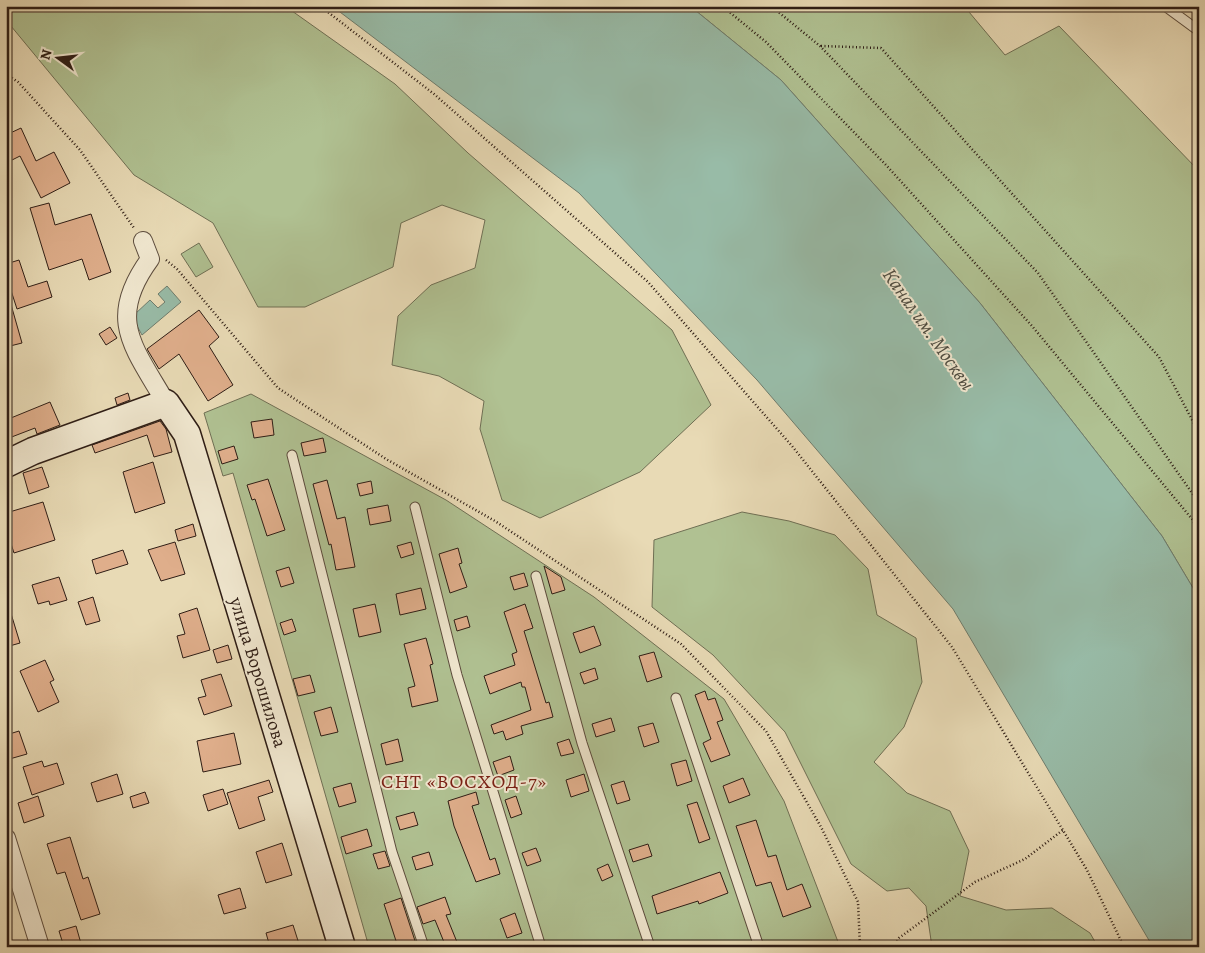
<svg xmlns="http://www.w3.org/2000/svg" width="1205" height="953" viewBox="0 0 1205 953" font-family="Alegreya,serif">
<style>
.green{fill:#b0c192;stroke:#6f6f54}
.water{fill:#98bba7;stroke:#6e7c6d}
.building{fill:#dfae8b;stroke:#2e1d15}
.lines{fill:none;stroke-linecap:round;stroke-linejoin:round}
.lane-casing{stroke:#5c4c3d;stroke-width:11}
.street-casing{stroke:#5c4c3d;stroke-width:20}
.secondary-casing{stroke:#2e1d15;stroke-width:29}
.path{stroke:#2e1d15;stroke-width:2.5;stroke-dasharray:1 2.5;stroke-linecap:butt}
.lane{stroke:#f0e7cf;stroke-width:9}
.street{stroke:#f0e7cf;stroke-width:18}
.secondary{stroke:#f0e7cf;stroke-width:26}
.labels{text-anchor:middle;stroke-width:4;stroke-linejoin:round;paint-order:stroke}
.street-label{font-size:19px;fill:#2e1d15;stroke:#f0e7cf}
.water-label{font-size:20px;font-style:italic;fill:#4e4c41;stroke:#f0e7cf}
.neighbourhood-label{font-size:20px;letter-spacing:1px;fill:#7a1f14;stroke:#f0e7cf}
</style>
<rect width="100%" height="100%" fill="#e8dab5"/>
<filter id="stains"><feTurbulence type="fractalNoise" baseFrequency=".004" numOctaves="4"/><feColorMatrix values="0 0 0 0 .2 0 0 0 0 .09 0 0 0 0 .02 0 0 0 .5 -.17"/></filter>
<radialGradient id="worn" r=".72"><stop offset=".6" stop-color="#630" stop-opacity="0"/><stop offset="1" stop-color="#630" stop-opacity=".3"/></radialGradient>
<path class="green" d="M6 6H285L395 84 468 153 672 330 711 405 640 472 540 518 502 500 480 429 484 401 439 376 392 365 398 316 431 285 475 268 485 220 442 205 401 223 393 267 305 307H258L213 223 134 175 6 20Z
M690 6H964L1005 55 1059 26 1199 171V598L1162 536 980 303 781 80Z
M199 243 213 267 196 277 181 254Z
M251 394 446 500 594 597 724 699 784 801 840 947H369L233 473 223 476 204 413Z
M742 512 789 521 835 535 868 569 877 615 916 638 922 682 904 727 874 762 907 793 950 811 969 851 960 896 1006 910 1052 908 1090 933 1098 947H932L926 906 909 888 887 891 851 864 785 732 713 655 652 607 654 540Z"/>
<path class="water" d="M332 6H690L781 80 980 303 1162 536 1199 598V947H1153L953 609 757 380 579 193Z
M167 286 181 302 142 335 135 322V314L150 300 158 308 165 302 158 294Z"/>
<path class="building" d="M21 128 36 161 54 152 70 183 41 198 20 156 12 160 6 147V135Z
M49 203 55 225 91 214 111 272 89 280 82 259 49 270 30 208Z
M19 260 28 287 47 281 52 297 17 309 6 275V264Z
M10 301 22 343 6 347V302Z
M199 310 219 337 209 346 233 385 208 401 179 354 159 369 147 349Z
M110 327 117 338 106 345 99 334Z
M128 393 130 400 117 405 115 398Z
M50 402 60 425 37 434 35 428 9 438 6 420Z
M272 419 274 435 254 438 251 422Z
M160 421 166 429 172 452 154 457 147 435 95 453 92 445Z
M323 438 326 452 304 456 301 443Z
M234 446 238 459 222 464 218 451Z
M153 462 165 503 135 513 123 472Z
M42 467 49 487 29 494 23 473Z
M268 479 285 530 267 536 255 499 252 500 247 485Z
M327 480 337 519 345 517 355 567 336 570 331 544 329 545 313 484Z
M371 481 373 493 360 496 357 484Z
M43 502 55 540 14 553 6 528V513Z
M388 505 391 521 370 525 367 509Z
M193 524 196 536 178 541 175 530Z
M175 542 185 574 161 581 148 550Z
M411 542 414 554 401 558 397 546Z
M458 548 462 563 459 564 467 587 450 593 439 554Z
M123 550 128 564 96 574 92 560Z
M544 566 561 577 565 590 552 594Z
M289 567 294 583 281 587 276 571Z
M524 573 528 586 514 590 510 577Z
M59 577 67 600 50 605 49 601 38 604 32 585Z
M421 588 426 609 400 615 396 594Z
M93 597 100 621 86 625 78 602Z
M375 604 381 632 359 637 353 609Z
M525 604 533 628 524 631 546 703 549 702 553 717 521 726 523 734 506 740 503 731 494 734 491 725 531 710 525 687H522L521 682 490 694 484 676 515 665 512 654 517 652 504 612Z
M6 607H9L20 643 6 647Z
M197 608 210 650 183 658 177 636 185 634 179 614Z
M467 616 470 627 457 631 454 620Z
M292 619 296 631 284 635 280 623Z
M594 626 601 645 580 653 573 633Z
M426 638 433 664 430 665 438 701 412 707 408 688 415 686 404 644Z
M228 645 232 659 217 663 213 650Z
M654 652 662 677 647 682 639 656Z
M45 660 54 680 50 682 59 702 38 712 20 671Z
M595 668 598 679 584 684 580 673Z
M221 674 232 706 204 715 198 698 206 696 201 680Z
M310 675 315 692 298 696 293 679Z
M705 691 708 700 715 698 723 720 717 722 730 755 711 762 703 743 711 739 695 695Z
M331 707 338 732 321 736 314 712Z
M611 718 615 731 596 737 592 724Z
M653 723 659 742 644 747 638 727Z
M19 731 27 754 6 760V735Z
M234 733 241 764 203 772 197 741Z
M398 739 403 761 386 765 381 744Z
M569 739 574 753 561 756 557 743Z
M510 756 514 770 498 776 493 762Z
M686 760 692 781 677 786 671 764Z
M42 761 44 767 57 763 64 784 32 795 23 767Z
M117 774 123 794 97 802 91 783Z
M584 774 589 791 571 797 566 780Z
M743 778 750 795 729 803 723 786Z
M269 780 273 792 258 797 265 820 239 829 227 793Z
M624 781 630 800 617 804 611 785Z
M351 783 356 802 339 807 333 788Z
M223 789 228 804 208 811 203 795Z
M145 792 149 803 133 808 130 797Z
M476 792 479 804 472 806 490 860 495 858 500 874 476 882 454 826 448 801Z
M38 796 44 816 24 823 18 803Z
M516 796 522 814 511 818 505 800Z
M697 802 710 839 699 843 687 805Z
M414 812 418 825 400 830 396 817Z
M756 820 768 857 776 855 787 890 802 884 811 907 783 917 771 882 756 886 736 826Z
M367 829 372 846 346 854 341 837Z
M70 837 83 879 88 877 100 914 81 920 65 872 57 874 47 844Z
M282 843 292 875 266 883 256 852Z
M648 844 652 856 633 862 629 850Z
M536 848 541 861 527 866 522 853Z
M385 851 390 866 378 869 373 854Z
M429 852 433 865 416 870 412 857Z
M608 864 613 876 602 881 597 869Z
M720 872 728 893 699 904 698 901 657 914 652 896Z
M240 888 246 908 224 914 218 895Z
M445 897 451 914 446 915 459 947H446L435 920 423 924 417 907Z
M401 898 417 947H398L384 904Z
M515 913 522 933 507 938 500 919Z
M293 925 300 947H270L266 933Z
M76 926 82 947H64L59 931Z"/>
<g class="lines">
<g class="lane-casing">
<path id="lane" d="M1165 6 1199 31
M292 455 392 852 424 947
M415 507 457 675 541 947
M536 576 582 743 650 947
M676 698 759 947"/>
</g>
<g class="street-casing">
<path id="street" d="M143 241 150 259C106 319 133 346 166 403
M6 838 40 947"/>
</g>
<g class="secondary-casing">
<path id="secondary" d="M6 464 33 451 166 403 187 434 342 947"/>
</g>
<path class="path" d="M320 6 434 94 648 282 792 446 952 647 1087 870 1124 947
M722 6 766 42 886 165 1032 326 1192 519 1199 532
M771 6 820 46 1038 273 1199 503
M821 46 881 48 1159 357 1199 433
M6 74 18 82 80 150 134 228
M166 260 177 269 278 388 386 459 495 521 681 644 766 731 821 827 858 902 860 947
M893 947 899 938 975 882 1025 859 1063 830"/>
<use href="#lane" class="lane"/>
<use href="#street" class="street"/>
<use href="#secondary" class="secondary"/>
</g>
<g class="labels">
<g class="street-label">
<text transform="translate(259 672) rotate(73)" y="7">улица Ворошилова</text>
</g>
<g class="water-label">
<text transform="translate(929 329) rotate(55)" y="7">Канал им. Москвы</text>
</g>
<g class="neighbourhood-label">
<text x="464" y="788">СНТ «ВОСХОД-7»</text>
</g>
</g>
<rect width="1205" height="953" fill="none" stroke="#e8dab5" stroke-width="25"/>
<rect x="8" y="8" width="1190" height="938" fill="none" stroke="#2e1d15" stroke-width="2.5"/>
<rect x="12" y="12" width="1180" height="928" fill="none" stroke="#2e1d15"/>
<g transform="translate(58 58) rotate(285)" stroke="#f0e7cf" stroke-width="4" paint-order="stroke">
<path d="M0-4L9 19L0 12L-9 19Z" fill="#2e1d15"/>
<text y="-8" font-size="14" font-weight="bold" text-anchor="middle" fill="#2e1d15">N</text>
</g>
<rect width="100%" height="100%" filter="url(#stains)"/>
<rect width="100%" height="100%" fill="url(#worn)"/>
</svg>
